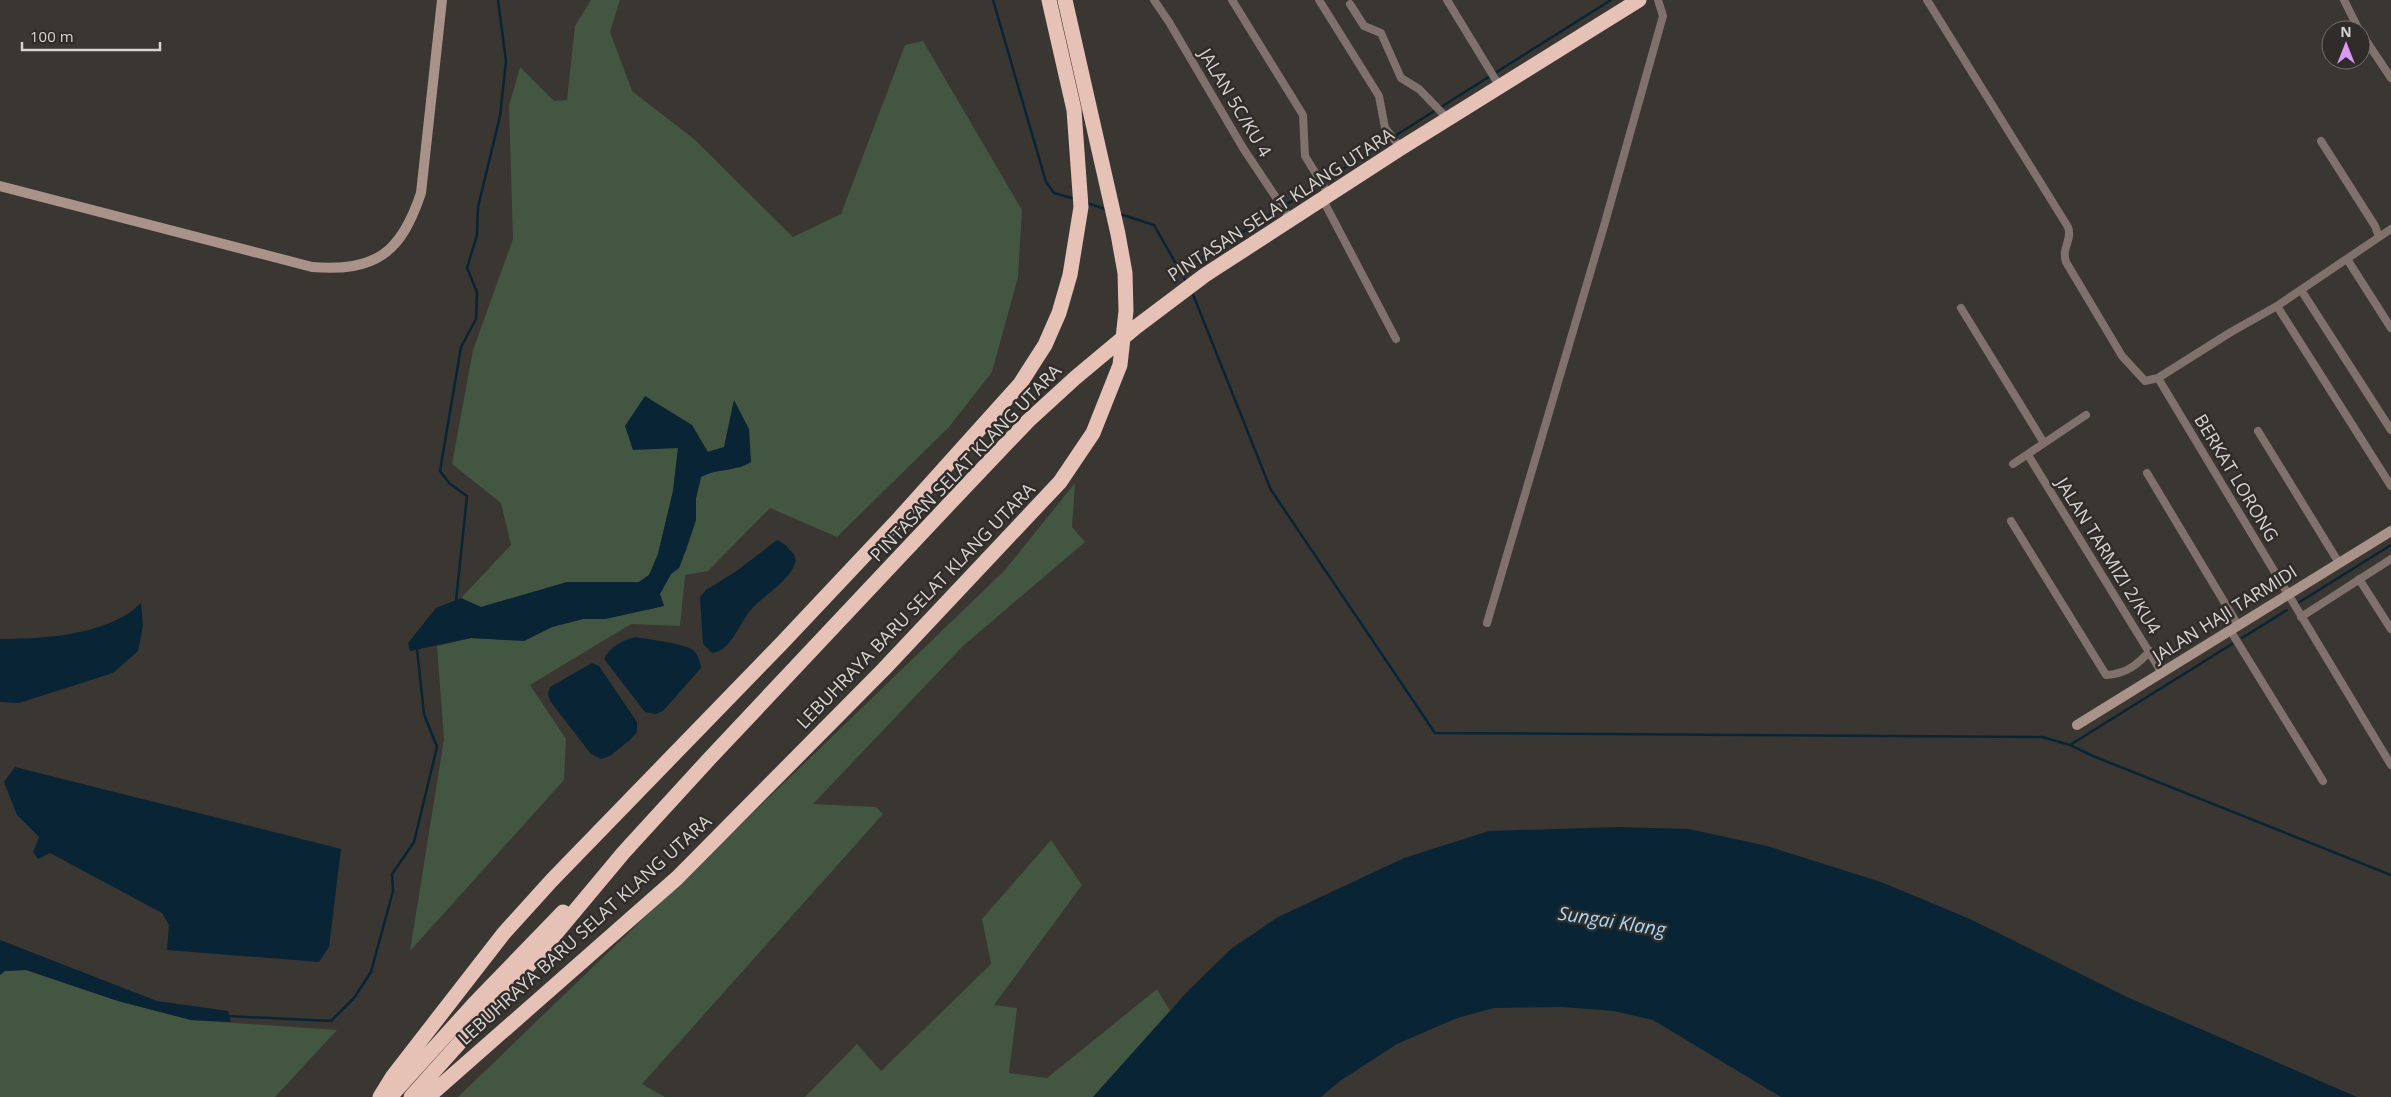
<svg xmlns="http://www.w3.org/2000/svg" width="2391" height="1097" viewBox="0 0 2391 1097" font-family="'Open Sans',sans-serif">
<style>
.green{fill:#435642}
.water{fill:#092535}
.lines{fill:none;stroke-linecap:round;stroke-linejoin:round}
.stream{stroke:#092535;stroke-width:2.5}
.street{stroke:#80716d;stroke-width:8}
.secondary{stroke:#a9928a;stroke-width:10}
.highway{stroke:#e5c1b6;stroke-width:15}
.labels{text-anchor:middle;stroke-width:5;stroke-linejoin:round;paint-order:stroke}
.street-label{font-size:18px;fill:#d7d5d2;stroke:#302c29}
.water-label{font-size:19px;font-style:italic;fill:#a4dbfe;stroke:#302c29}
</style>
<rect width="100%" height="100%" fill="#3a3632"/>
<path class="green" d="M591 0H620L610 32 632 91 694 139 793 237 841 214 905 45 923 41 1022 210 1018 277 992 372 949 427 837 537 770 508 708 571 685 575 680 626 631 624 530 685 566 739 564 780 410 951 444 739 437 646 471 638 524 641 552 627 583 619H605L664 606 660 594 671 574 679 568 696 520V498L701 477 711 472 742 467 734 401 724 447 707 452 692 425 678 447 673 491 658 554 649 575 639 582H567L481 607 461 598 511 545 501 503 452 464 473 350 513 239 509 106 520 67 554 101 567 100 575 26Z
M1075 483 1072 527 1085 542 963 646 813 804 876 807 883 814 642 1084 665 1097H458L1005 570Z
M1051 840 1082 885 994 1005 1017 1008 1009 1073 1047 1078 1157 989 1170 1011 1093 1097H805L857 1044 881 1071 991 964 982 919Z
M26 970 118 1001 191 1020 337 1030 275 1097H0V975L5 971Z"/>
<path class="water" d="M645 396 692 425 708 452 724 447 734 400 749 429 751 462C735 472 717 468 701 477L696 498V520L686 550 679 568 671 574 660 594 664 606 605 619H583L552 627 524 641 471 638 410 651 408 643 436 608 461 598 481 607 567 582H639L649 575 658 554 673 491 678 448 633 450 625 426Z
M777 540C783 543 785 544 789 549 793 553 797 557 795 563 790 581 761 597 750 611 739 624 731 651 712 653L703 644 700 597 706 590 738 570Z
M141 603 143 626 138 651 113 673 19 703 0 702V639C40 639 87 636 122 617 129 614 135 608 141 603Z
M635 637C647 639 686 644 693 650 698 654 700 661 701 668L663 711 656 714 645 712 604 659C610 646 622 641 635 637Z
M592 663 599 666 637 722V732L631 739 610 756 601 759 591 754 550 701 548 694 550 687Z
M15 767 341 849 329 947 319 962 167 950 169 925 162 913 50 853 38 859 33 852 39 837 17 815 4 782Z
M1618 827 1689 829 1767 846 1881 882 1970 919 2127 997 2357 1097H1781L1653 1020 1614 1011 1563 1007 1494 1008 1457 1018 1397 1044 1340 1081 1321 1097H1093L1187 992 1231 949 1278 917 1404 858 1489 831Z
M0 940 157 1001 228 1011 231 1022 191 1020 118 1001 26 970 5 971 0 975Z"/>
<g class="lines">
<path class="stream" d="M993 0 1046 182 1054 193 1075 199
M1441 107 1611 0
M1087 203 1108 210
M1120 214 1154 225 1187 283
M1181 271 1436 110
M1192 292 1271 490 1435 733 2042 737 2070 745 2093 756 2391 875
M456 601 467 496 450 484 440 471 461 347 476 319 477 292 467 268 477 235 478 207 500 116 506 61 498 0
M2298 603 2391 545
M2242 638 2287 610
M2070 745 2232 644
M226 1016 331 1021 354 998 371 972 393 891 392 874 414 842 437 747 424 714 417 649"/>
<path class="street" d="M1154 0 1169 22 1243 148 1291 220
M1232 0 1303 115 1305 156 1329 195
M1319 0 1379 96 1385 128 1401 148
M1447 0 1500 87
M1927 0 2068 227C2073 240 2061 247 2066 262L2122 356 2145 381 2158 378 2231 332 2277 306 2391 229
M2344 0 2359 30
M1350 4 1364 26 1381 33 1401 78 1419 89 1448 119
M2361 33 2391 78
M2321 141 2375 226 2379 237
M1323 200 1396 339
M2347 259 2391 328
M2301 290 2391 430
M2277 306 2391 486
M1961 308 2044 443
M2158 378 2391 765
M2258 431 2339 563
M2028 455 2162 673
M2013 464 2086 415
M2147 473 2238 625
M2011 521 2106 675C2126 674 2137 665 2150 651
M2359 579 2391 629
M2301 617 2391 559
M1487 623 1604 226 1663 16 1658 0
M2230 630 2323 781"/>
<path class="secondary" d="M0 186 312 267C376 272 401 253 421 193L442 0
M2077 725 2391 531"/>
<path class="highway" d="M380 1097 393 1076 504 933 552 880 781 644 895 523 1020 384 1045 345 1059 313 1070 275 1081 207 1074 110 1049 0
M390 1097 474 1004 563 912
M411 1097 538 955 624 852 711 757 967 485 1028 421 1075 378 1136 327 1205 275 1401 148 1639 0
M428 1097 677 878 884 669 1060 482 1093 433 1120 365 1126 311 1125 273 1118 234 1065 0"/>
</g>
<g class="labels">
<g class="street-label">
<text transform="translate(1235 103) rotate(59)" y="6">JALAN 5C/KU 4</text>
<text transform="translate(1281 205) rotate(-33)" y="6">PINTASAN SELAT KLANG UTARA</text>
<text transform="translate(966 463) rotate(-46)" y="6">PINTASAN SELAT KLANG UTARA</text>
<text transform="translate(2236 478) rotate(59)" y="6">BERKAT LORONG</text>
<text transform="translate(2108 556) rotate(58)" y="6">JALAN TARMIZI 2/KU4</text>
<text transform="translate(916 606) rotate(-46)" y="6">LEBUHRAYA BARU SELAT KLANG UTARA</text>
<text transform="translate(2225 614) rotate(-32)" y="6">JALAN HAJI TARMIDI</text>
<text transform="translate(585 930) rotate(-42)" y="6">LEBUHRAYA BARU SELAT KLANG UTARA</text>
</g>
<g class="water-label">
<text transform="translate(1612 921) rotate(9)" y="7">Sungai Klang</text>
</g>
</g>
<g transform="translate(2346 45)"><circle r="24" fill="#302c29" stroke="#73706d"/>
<path d="M0-4L9 19L0 12L-9 19Z" fill="#d99af7"/>
<text y="-8" font-size="14" font-weight="bold" text-anchor="middle" fill="#d7d5d2">N</text>
</g>
<path d="M22 42v8h138v-8" fill="none" stroke="#d7d5d2" stroke-width="2.5"/>
<text x="30" y="42" font-size="15" fill="#d7d5d2" stroke="#302c29" stroke-width="4" paint-order="stroke">100 m</text>
</svg>
